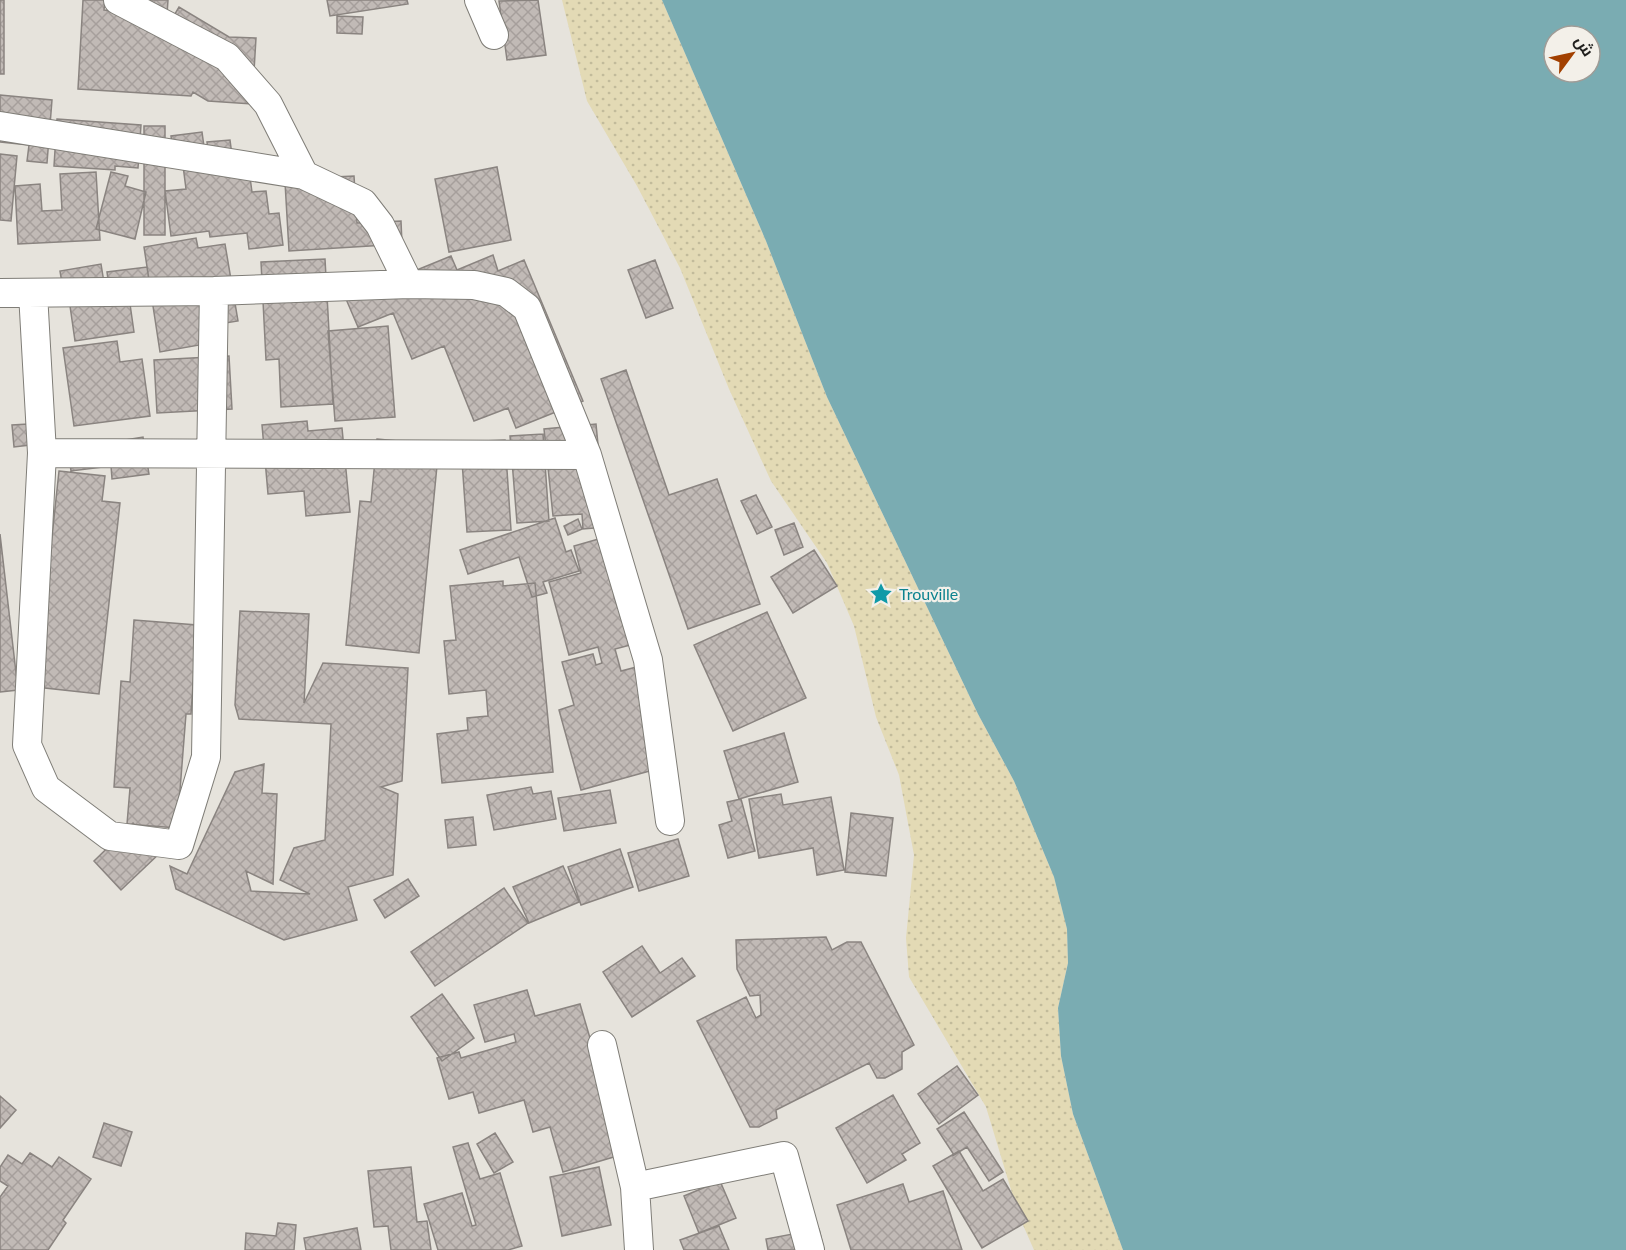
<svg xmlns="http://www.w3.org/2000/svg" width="1626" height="1250" viewBox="0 0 1626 1250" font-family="Lato,Cairo,sans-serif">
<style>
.sand{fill:url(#sand-dots)}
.water{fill:#7aacb2;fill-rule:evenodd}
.building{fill:url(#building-cross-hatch);stroke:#8a8480;stroke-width:1.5}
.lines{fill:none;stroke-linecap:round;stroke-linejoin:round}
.minor-casing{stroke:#7f7d77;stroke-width:30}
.minor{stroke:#fff;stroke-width:28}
.labels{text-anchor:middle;stroke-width:4.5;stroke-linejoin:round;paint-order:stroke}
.culture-label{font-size:16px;fill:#0d838f;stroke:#f3f0e9;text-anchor:start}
</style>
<defs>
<pattern id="sand-dots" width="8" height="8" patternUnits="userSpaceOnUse" patternTransform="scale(1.5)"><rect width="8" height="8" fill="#e3dab5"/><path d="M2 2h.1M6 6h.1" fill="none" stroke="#c2bb9b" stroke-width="1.8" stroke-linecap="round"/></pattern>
<pattern id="building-cross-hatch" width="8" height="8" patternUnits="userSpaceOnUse" patternTransform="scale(1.5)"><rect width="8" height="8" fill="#c1bab6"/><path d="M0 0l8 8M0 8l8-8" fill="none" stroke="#a69f9c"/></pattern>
</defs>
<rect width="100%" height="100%" fill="#e6e3dc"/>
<path class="sand" d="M562 0H662L766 241 827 397 978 714 1014 781 1054 877 1067 929 1068 963 1058 1008 1061 1056 1073 1114 1123 1250H1034L1019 1216 986 1107 909 977 906 938 914 855 899 775 876 717 854 626 827 563 771 481 729 389 680 268 637 186 587 101Z"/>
<path class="water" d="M662 0H1626V1250H1123L1073 1114 1061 1056 1058 1008 1068 963 1067 929 1054 877 1014 781 978 714 827 397 766 241ZM1554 36H1590V72H1554Z"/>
<path class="building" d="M0 0H4V74H0Z
M83 0H105L104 10 124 12 125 0H168L166 29 179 7 229 37 256 38 252 104 208 101 193 92 191 96 78 89Z
M327 0H407L408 4 330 16Z
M538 0 546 55 507 60 499 1Z
M337 16 363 17 362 34 337 33Z
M0 95 52 100 47 163 27 161 29 145 0 142Z
M57 119 141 125 138 168 115 166V170L54 166Z
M144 126H165V235H144Z
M202 132 206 161 247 155 252 192 266 191 269 214 279 213 283 245 249 249 247 233 210 237 209 231 171 236 165 191 186 189 182 158 174 159 171 136Z
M230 140 232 155 209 158 207 142Z
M0 154 17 156 11 221 0 220Z
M284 165 312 178 354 176 357 223 401 221 402 244 289 251Z
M497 167 511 240 449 252 435 179Z
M96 172 100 240 18 244 15 186 40 184 42 211 62 210 60 174Z
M111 172 128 176 125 186 146 192 135 239 96 229Z
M196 238 198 248 225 244 238 321 219 324 222 341 160 352 144 247Z
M493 255 498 271 524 260 583 401 516 428 508 408 474 421 444 346 412 359 393 313 358 327 346 299 451 256 457 270Z
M325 259 333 404 281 407 279 359 266 360 261 262Z
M655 260 673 308 646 318 628 270Z
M101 264 106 295 65 302 60 271Z
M147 267 150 288 110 295 107 272Z
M129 297 134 332 75 341 70 306Z
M388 326 395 417 335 421 328 331Z
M117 341 120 362 142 359 150 416 74 426 63 348Z
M229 356 232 409 157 413 154 360Z
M626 370 669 495 717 479 760 604 688 629 601 379Z
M307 421 308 431 342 428 350 512 306 516 304 491 268 494 262 425Z
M28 424 30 445 14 447 12 425Z
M596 424 606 527 583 529 582 514 553 516 544 429Z
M543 434 549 521 517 523 510 436Z
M143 437 149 474 112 479 111 466 71 471 68 449Z
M377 439 439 445 419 653 346 645 360 501 371 502Z
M505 440 511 530 467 532 462 461 483 441Z
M59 471 105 476 102 501 120 503 99 694 36 687Z
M756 495 772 527 757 534 741 501Z
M555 518 566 552 571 550 579 571 543 582 547 593 532 597 519 557 468 574 460 550Z
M578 519 582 529 568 535 564 526Z
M794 523 803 547 784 555 775 530Z
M0 534 18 690 0 692Z
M616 534 631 591 614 596 618 608 628 605 638 643 615 649 621 671 648 664 675 764 581 790 559 710 574 705 562 662 593 654 596 665 602 663 598 647 569 655 549 582 581 573 574 546Z
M814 550 837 586 793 613 771 577Z
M503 581V586L535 583 553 772 442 783 437 734 468 730 467 718 488 716 486 690 449 694 444 641 456 640 450 586Z
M240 611 309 614 304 703 323 663 408 668 402 781 381 787 398 794 393 875 348 887 357 920 284 940 176 889 170 866 187 874 235 772 264 764 262 793 277 794 273 884 246 871 251 891 310 894 280 880 294 848 325 840 331 724 239 719 235 705Z
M767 612 806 698 733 731 694 645Z
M134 620 197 625 191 714H186L177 828 127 824 130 788 114 787 121 681 130 682Z
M784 733 798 782 739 799 724 751Z
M531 787 533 794 551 791 556 819 494 830 487 795Z
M610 790 616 823 564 831 558 798Z
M781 794 783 805 831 797 844 870 817 875 813 848 759 858 749 799Z
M741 799 755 851 728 858 719 825 732 821 727 802Z
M851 813 893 818 886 876 845 872Z
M473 817 476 845 448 848 445 820Z
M133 823 161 852 121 890 94 861Z
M678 839 689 876 639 891 628 853Z
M620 849 633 887 581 905 568 867Z
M563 866 579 902 529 923 513 887Z
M408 879 419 896 385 918 374 900Z
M504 888 528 923 435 986 411 952Z
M826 937 832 950 847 942H861L914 1045 902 1052V1069L885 1078H877L869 1063 776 1110 777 1118 759 1127H750L697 1021 746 997 756 1018 761 1015 760 995 750 996 737 969 736 940Z
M642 946 660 973 682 958 695 976 632 1017 603 972Z
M527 990 535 1016 580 1004 624 1154 563 1172 550 1127 533 1132 524 1100 479 1113 473 1092 449 1099 437 1058 459 1052 461 1058 516 1042 514 1034 485 1042 474 1005Z
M442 994 474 1038 442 1061 411 1017Z
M957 1066 978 1095 939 1124 918 1094Z
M893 1095 920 1143 902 1154 906 1160 867 1183 836 1128Z
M0 1096 16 1110 0 1128Z
M964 1112 1003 1172 989 1181 967 1147 954 1155 937 1129Z
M104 1123 132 1132 121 1166 93 1157Z
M495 1133 513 1162 494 1173 477 1144Z
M468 1143 480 1179 500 1173 522 1246 508 1250H438L424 1204 462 1193 472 1226 476 1225 453 1147Z
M959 1151 983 1191 1003 1179 1028 1221 982 1248 933 1166Z
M30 1153 52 1167 59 1157 91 1179 63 1220 66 1223 48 1250H0V1197L8 1186 0 1181V1167L8 1155 22 1164Z
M411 1167 417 1222 427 1221 431 1250H391L388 1226 374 1227 368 1171Z
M599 1167 611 1225 562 1236 550 1177Z
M720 1181 736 1218 699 1233 684 1196Z
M903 1184 909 1202 943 1191 962 1250H851L837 1205Z
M278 1223 296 1225 294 1250H245L246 1233 276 1236Z
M719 1226 729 1250H684L680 1240Z
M357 1228 361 1250H306L304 1238Z
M819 1229 824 1250H768L766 1239Z"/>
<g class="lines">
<g class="minor-casing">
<path id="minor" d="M118 0 227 57 268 104 304 175
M479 0 494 35
M0 126 304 175 363 203 380 225 409 284
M0 293 214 291 409 284 474 285 506 292 527 308 587 455 648 660 670 821
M33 293 42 453 27 745 46 788 110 836 179 845 206 757 214 291
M42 453 587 455
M602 1045 635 1187 639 1250
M635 1187 784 1156 810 1250"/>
</g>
<use href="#minor" class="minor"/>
</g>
<defs>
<g id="sight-bare" transform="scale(1.8)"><path d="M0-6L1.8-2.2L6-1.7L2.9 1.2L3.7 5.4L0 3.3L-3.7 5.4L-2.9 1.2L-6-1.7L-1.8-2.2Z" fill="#0f9aa8" stroke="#f3f0e9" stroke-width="2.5" paint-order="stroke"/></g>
</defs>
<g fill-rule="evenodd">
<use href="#sight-bare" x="881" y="594"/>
</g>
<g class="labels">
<g class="culture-label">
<text x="899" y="600">Trouville</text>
</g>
</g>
<g transform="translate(1572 54) rotate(57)"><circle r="28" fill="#f3f0e9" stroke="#9f9c97" stroke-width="1.5"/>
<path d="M0-4.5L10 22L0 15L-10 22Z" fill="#a24000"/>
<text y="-9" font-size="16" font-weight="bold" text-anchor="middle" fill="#201f1d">ش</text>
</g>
</svg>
